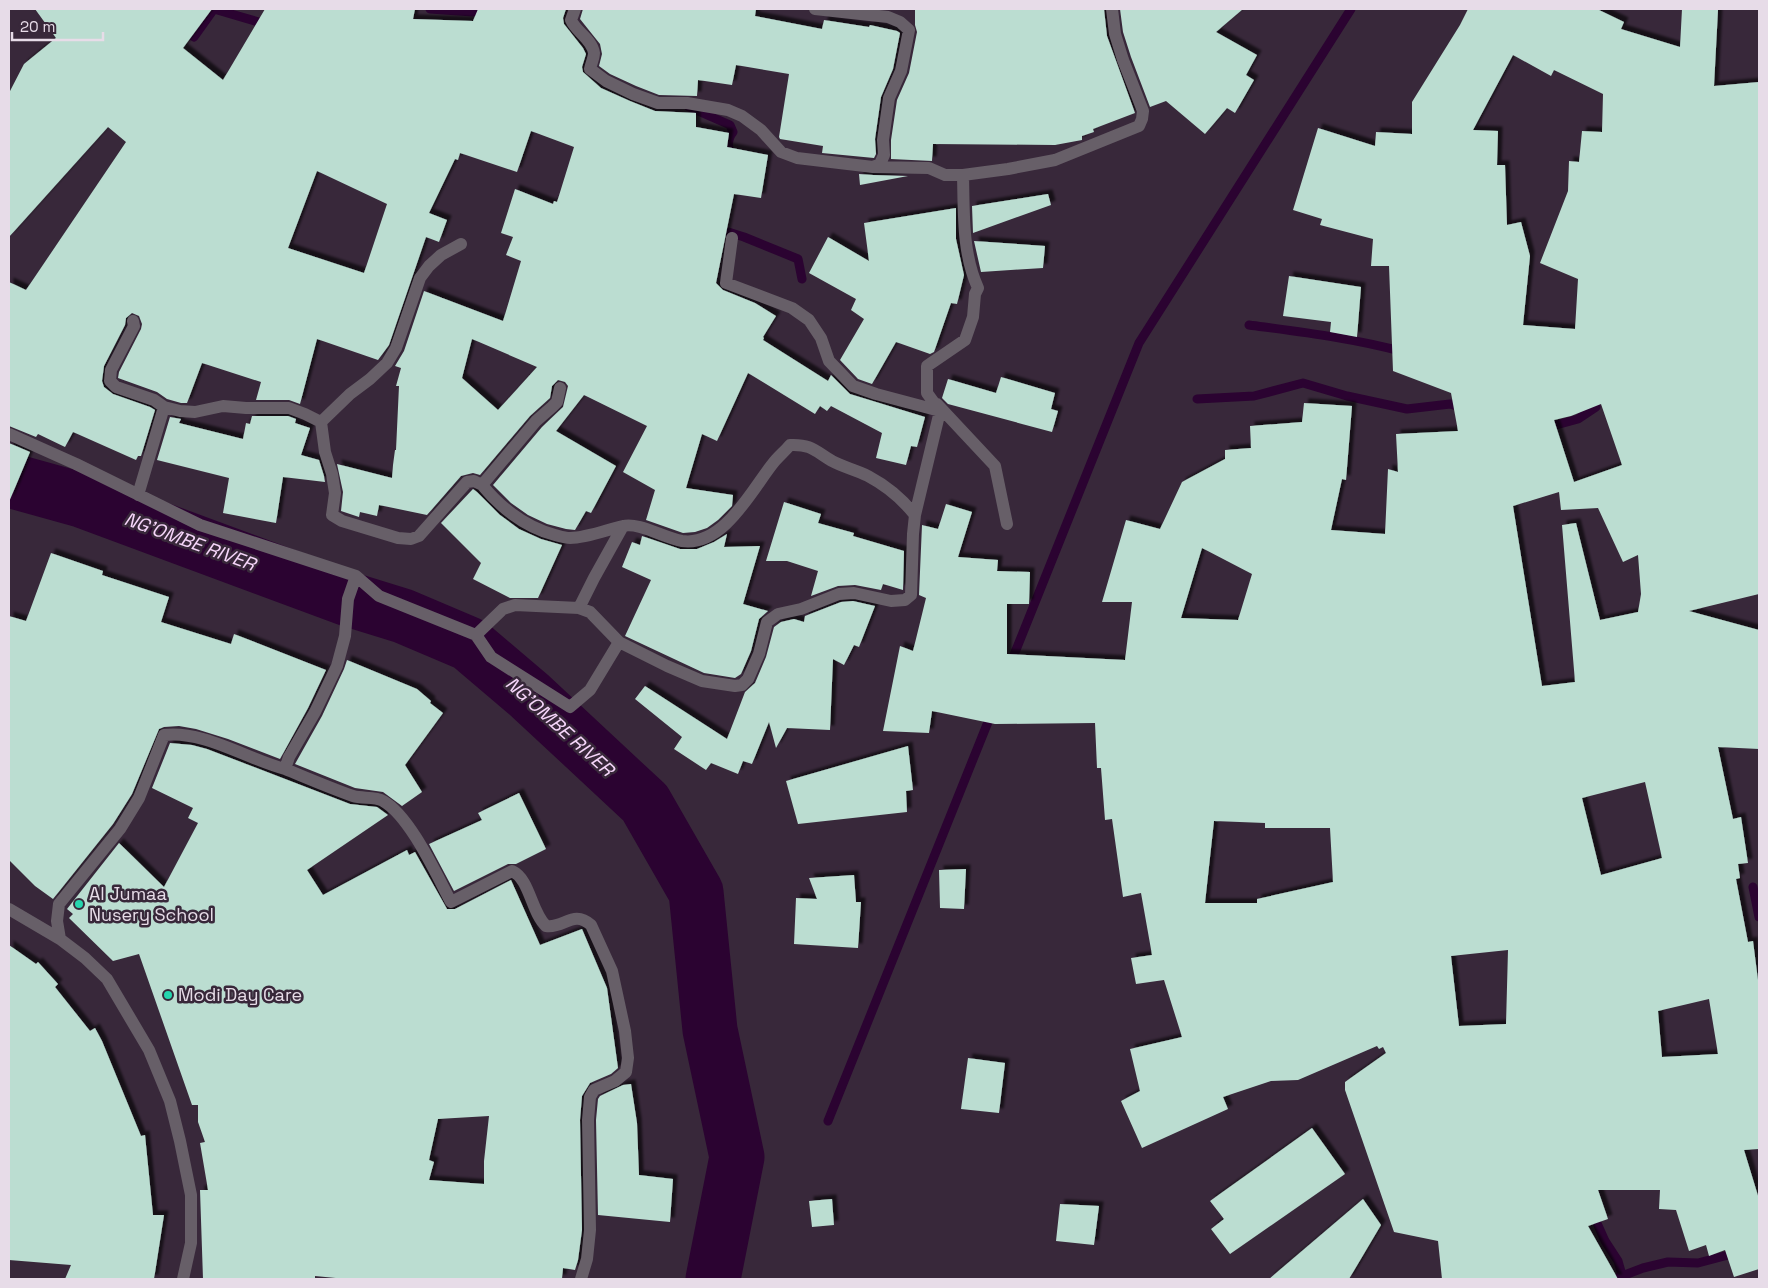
<svg xmlns="http://www.w3.org/2000/svg" width="1768" height="1288" viewBox="0 0 1768 1288" font-family="'Space Grotesk',sans-serif">
<style>
.lines{fill:none;stroke-linecap:round;stroke-linejoin:round}
.stream{stroke:#2b0331;stroke-width:9}
.river{stroke:#2b0331;stroke-width:55}
.building{fill:#bbddd1;fill-rule:evenodd;filter:url(#shadow)}
.minor{stroke:#675f68;stroke-width:12}
.poi-dot{fill:#25d5ae;stroke:#38283a;stroke-width:2}
.labels{text-anchor:middle;stroke-width:5;stroke-linejoin:round;paint-order:stroke}
.poi-label{font-size:18px;fill:#e7dce8;stroke:#38283a;text-anchor:start}
.water-label{font-size:19px;font-style:italic;fill:#f6d6fa;stroke:#38283a}
</style>
<defs>
<filter id="shadow"><feDropShadow dx="4.5" dy="-4.5" stdDeviation="1" flood-color="#0009"/></filter>
</defs>
<rect width="100%" height="100%" fill="#38283a"/>
<g class="lines">
<path class="stream" d="M430 9 473 12 475 9
M183 30 194 37 214 9 269 25
M689 107 730 125 733 132C727 139 727 150 733 156
M723 224 722 230 744 237 798 259 802 279
M1249 325C1301 332 1352 338 1404 352
M1197 399 1254 396 1303 383 1347 396 1407 409 1450 404 1463 407
M1545 428 1578 419 1596 407 1594 394
M1010 665 1139 343 1351 9
M1753 887 1759 917
M828 1121 992 712
M1592 1212 1605 1241 1618 1261 1622 1275
M1614 1279 1643 1268 1668 1262 1698 1263 1732 1254 1736 1249"/>
<path class="river" d="M9 480 81 500 348 599 403 616 469 644 529 695 645 803 696 892 710 1030 737 1157 713 1279"/>
</g>
<path class="building" d="M35 9H212L183 48 223 80 265 9H415L413 19 473 21 478 9H566L563 18 564 24 583 48 586 54 582 67 583 72 601 88 630 101 655 111 696 113V127L729 133 727 147 768 155 761 198 734 194 716 283 723 290 755 303 776 316 763 337 764 338 763 340 828 381 831 375 850 394 925 417 917 447 911 446 906 465 876 458 882 433 831 406 827 411 820 406 815 414 748 373 717 441 702 434 686 488 733 495 732 506 718 520 707 528 695 532 683 533 646 520 655 490 623 472 647 426 584 395 556 431 616 466 591 513 586 511 575 530 566 529 547 524 528 515 511 503 493 485 542 427 563 407 568 386 565 382 558 380 552 386 550 398 530 416 480 475 473 473 461 476 427 515 379 505 377 516 360 512 359 517 341 511 343 492 337 464 392 478 393 465 395 450H396L399 386H396L401 368 395 366 404 351 424 291 503 321 521 261 506 255 513 237 501 233 515 189 553 204 554 201 557 202 574 147 531 131 517 172 460 153 458 160 455 159 429 213 447 220 439 242 426 237 389 345 378 360 317 339 300 404 289 400H256L261 382 202 363 187 403H181L167 399 157 392 118 378 119 372 141 329 142 324 139 316 132 313 126 318 125 325 104 366 102 381 104 387 113 394 150 407 155 410 141 456H138L136 460 73 432 65 447 38 434 36 437 9 426V282L26 290 126 142 108 127 9 237V93L24 64 56 38ZM317 171 387 204 364 273 288 248ZM472 339 537 367 498 410 462 378Z
M583 9H756L755 16 822 29 824 20 869 27 870 25 897 31 900 33 893 69 881 97 875 139 876 154 874 158 822 153 823 146 780 139 779 137 789 74 736 65 732 85 698 80 697 96 659 95 636 86 610 74 599 66 602 54 600 44 580 19Z
M915 9H1104L1107 36 1135 113 1093 129 1094 132 1082 136V140L1055 145 933 144 932 161 891 159V140L897 100 909 73 917 32 915 25Z
M1120 9H1243L1216 32 1257 55 1246 75 1254 80 1235 113 1227 108 1205 134 1166 101 1150 107 1131 57 1123 32Z
M1468 9H1597L1624 22 1621 29 1680 47 1682 9 1718 10 1714 86 1759 82V594L1689 611 1759 630V749L1718 747 1733 819 1741 817 1748 863 1738 864 1740 878 1736 879 1748 942 1753 941 1759 988V1149L1744 1150 1759 1199V1269L1734 1277 1725 1250 1709 1256 1706 1245 1689 1251 1676 1210 1659 1209 1660 1190H1598L1608 1219 1588 1226 1618 1279H1442L1438 1241 1394 1232 1345 1090V1082L1386 1053 1383 1047 1379 1049 1377 1046 1298 1080 1271 1081 1223 1097 1228 1109 1142 1148 1121 1101 1140 1091 1130 1049 1182 1037 1164 980 1136 984 1131 958 1152 955 1141 893 1123 897 1112 819 1105 820 1101 768H1097L1095 723 995 724 932 711 929 733 883 731 900 646 913 651 926 598 919 595 922 525 938 529 946 504 972 512 958 557 998 560 997 571 1030 572 1029 604H1007V654L1125 660 1132 602H1102L1126 520 1160 529 1182 482 1225 459V450L1251 448 1250 426 1302 422 1304 403 1352 406 1346 480 1342 479 1331 530 1385 534 1388 469 1398 472 1396 434 1458 431 1451 393 1393 371 1389 266H1371L1373 239 1320 225 1322 219 1293 210 1318 128 1375 146 1376 132 1412 134V102L1460 25ZM1513 55 1551 76 1554 70 1603 94 1602 132 1582 131 1579 162 1569 161 1568 191 1540 263 1578 279 1575 329 1523 325 1530 256 1521 222 1507 225 1505 165H1497L1498 131 1473 130ZM1601 404 1622 465 1574 482 1554 420 1571 416ZM1559 492 1561 510 1598 508 1623 562 1638 555 1641 594 1638 612 1600 620 1576 523 1562 525 1575 682 1542 686 1513 506ZM1202 548 1252 574 1238 620 1181 618ZM1645 782 1662 858 1601 875 1582 798ZM1214 821 1265 823V828H1330L1333 882 1257 899V903H1205ZM1508 950 1506 1024 1459 1026 1451 956ZM1709 999 1718 1054 1662 1057 1658 1011Z
M859 174 873 175 908 176 860 185Z
M1048 194 1051 205 973 233 972 206Z
M956 208V239L964 275 957 304 951 303 934 352 930 354 896 342 872 384 858 379 840 360 864 319 851 310 856 299 809 273 828 237 869 261 864 223Z
M974 241 1045 246 1043 268 981 272Z
M1289 276 1361 287 1357 337 1330 332 1331 322 1283 316Z
M1001 377 1055 393 1051 409 1058 411 1052 432 948 404 942 398 948 379 996 393Z
M252 416H288L296 419 295 423 310 428 301 455 319 460 324 476 325 482 283 477 276 523 223 513 229 478 157 460 170 417 181 419 179 423 243 439 246 423 250 424Z
M9 443 30 452 9 502Z
M473 489 477 492 500 515 519 529 541 539 562 545 538 598H510L473 579 481 563 441 523Z
M784 502 821 514 818 523 854 533 853 536 904 551 903 590 883 584 881 590 855 585 838 586 811 596 818 571 787 561H766Z
M727 534 724 547 760 546 743 604 768 611 759 619 751 651 741 674 735 678 704 673 625 636 651 580 622 567 632 542 640 545 642 536 680 549H697L714 542Z
M51 553 103 571 102 575 169 597 161 622 231 644 234 634 326 670 308 708 280 759 228 739 196 729 179 726 164 727 159 729 132 794 113 824 53 899 35 886 9 860V616L26 621Z
M853 601 875 606 859 647 854 645 844 665 833 659 830 730 787 728 776 748 769 722 752 764 743 761 738 774 711 763 706 770 674 749 682 737 635 699 645 686 727 739 745 692 755 683 766 657 774 627 781 622 794 619 804 622 805 616 841 602Z
M347 660 417 689 431 701 430 703 443 713 405 765 422 792 402 806 383 792 355 788 295 764 322 716 344 669Z
M170 743 192 745 207 749 350 804 377 807 388 815 307 870 323 895 407 850 409 855 415 852 447 909H455L511 880 540 945 582 929 607 988 618 1068 611 1074 590 1083 582 1096 580 1120 582 1230 578 1260 575 1270 563 1268 562 1279H346L315 1276V1279H203L200 1190H208L200 1143 205 1142 198 1122V1105H192L139 954 113 961 69 918 73 914 67 909 119 843 164 887 198 823 188 818 193 808 152 788ZM489 1116 484 1161V1184L429 1180 434 1162 429 1160 438 1119Z
M908 746 913 790 906 791 907 812 798 824 786 781Z
M519 793 546 849 516 864H508L454 891 429 844 482 820 478 813Z
M966 869 964 909 940 908 939 870Z
M854 875 856 902H861L858 948 794 944 796 898 817 899 809 878Z
M9 945 36 964 38 962 58 984 55 987 90 1031 95 1028 102 1041 141 1136 145 1135 153 1215H164L154 1279H65L71 1265 9 1260Z
M968 1058 1005 1063 999 1113 961 1109Z
M631 1084 637 1123 639 1175 673 1179 670 1222 598 1215 596 1120 598 1099 600 1096 623 1085Z
M1312 1128 1345 1174 1230 1254 1211 1229 1224 1219 1210 1201Z
M832 1199 834 1225 812 1227 809 1201Z
M1363 1199 1381 1225 1349 1279H1269Z
M1060 1204 1099 1206 1094 1245 1056 1241Z"/>
<g class="lines">
<path class="minor" d="M575 9 571 20C576 32 592 39 594 53 594 58 591 64 590 69L606 81 633 94 658 103H687L728 110 742 116 761 130 781 152 797 158 873 167 880 164 884 155 883 140 889 98 901 71 909 30 900 22 888 17 815 9
M873 167 929 168 945 175H963L1008 169 1055 160 1139 126 1142 119 1143 111 1123 60 1115 34 1112 9
M732 238 726 283 792 308 809 320 821 338 829 361 853 386 876 394 940 411 927 393V366L965 340 973 317 975 294 978 288C962 253 964 212 963 175
M133 321 134 326 111 370 110 381 116 387 154 400 164 407 180 411 195 412 223 406 246 408H289L305 414 321 422
M937 404 995 466 1007 524
M321 422 325 452 332 474 335 493 332 515 342 521 398 538 411 539 419 536 467 482 474 481 482 485 536 421 552 407 557 402 560 388
M321 422 350 394 370 379 387 363 396 348 420 278 429 266 441 255 461 244
M9 434 76 464 200 525 356 576 379 596 476 635 491 657 570 707 590 690 619 642 590 612 579 608
M482 485C501 508 525 527 555 535 559 536 565 538 570 538 587 538 606 530 623 526
M138 495 164 407
M476 635 503 609 515 605 579 608 594 578 623 526C639 522 664 538 682 541 724 547 752 489 774 462 779 456 785 451 790 445 812 444 815 451 832 461 843 467 856 470 868 476 885 485 903 500 915 515
M619 642 667 666 702 681 735 686 742 685 748 679 759 654 767 622 778 614 801 609 839 594 854 593 891 601 905 600 911 595 913 534 915 515 940 411
M285 769C307 778 330 788 353 796 362 799 375 796 383 801 410 816 436 874 451 902L512 871C530 879 531 912 546 926 564 929 573 909 591 925L612 971 625 1031 628 1058 626 1072 615 1081 594 1090 590 1097 588 1120 590 1230 587 1259 581 1279
M9 909 60 939 85 958 107 979 149 1050 170 1101 180 1141 191 1195V1243L183 1279
M60 939 57 921 59 904 120 829 139 798 164 735C203 730 247 759 285 769L289 757 315 712 337 666 345 636 348 599 356 576"/>
</g>
<g class="poi-dot">
<circle cx="79" cy="904" r="5"/>
<circle cx="168" cy="995" r="5"/>
</g>
<g class="labels">
<g class="poi-label">
<text x="89" y="900">Al Jumaa<tspan x="89" dy="21">Nusery School</tspan></text>
<text x="178" y="1001">Modi Day Care</text>
</g>
<g class="water-label">
<text transform="translate(190 541) rotate(20)" y="7">NG'OMBE RIVER</text>
<text transform="translate(560 726) rotate(42)" y="7">NG'OMBE RIVER</text>
</g>
</g>
<rect width="1768" height="1288" fill="none" stroke="#e7dce8" stroke-width="20"/>
<path d="M12 32v8h91v-8" fill="none" stroke="#e7dce8" stroke-width="2.5"/>
<text x="20" y="32" font-size="15" fill="#e7dce8" stroke="#38283a" stroke-width="4" paint-order="stroke">20 m</text>
</svg>
